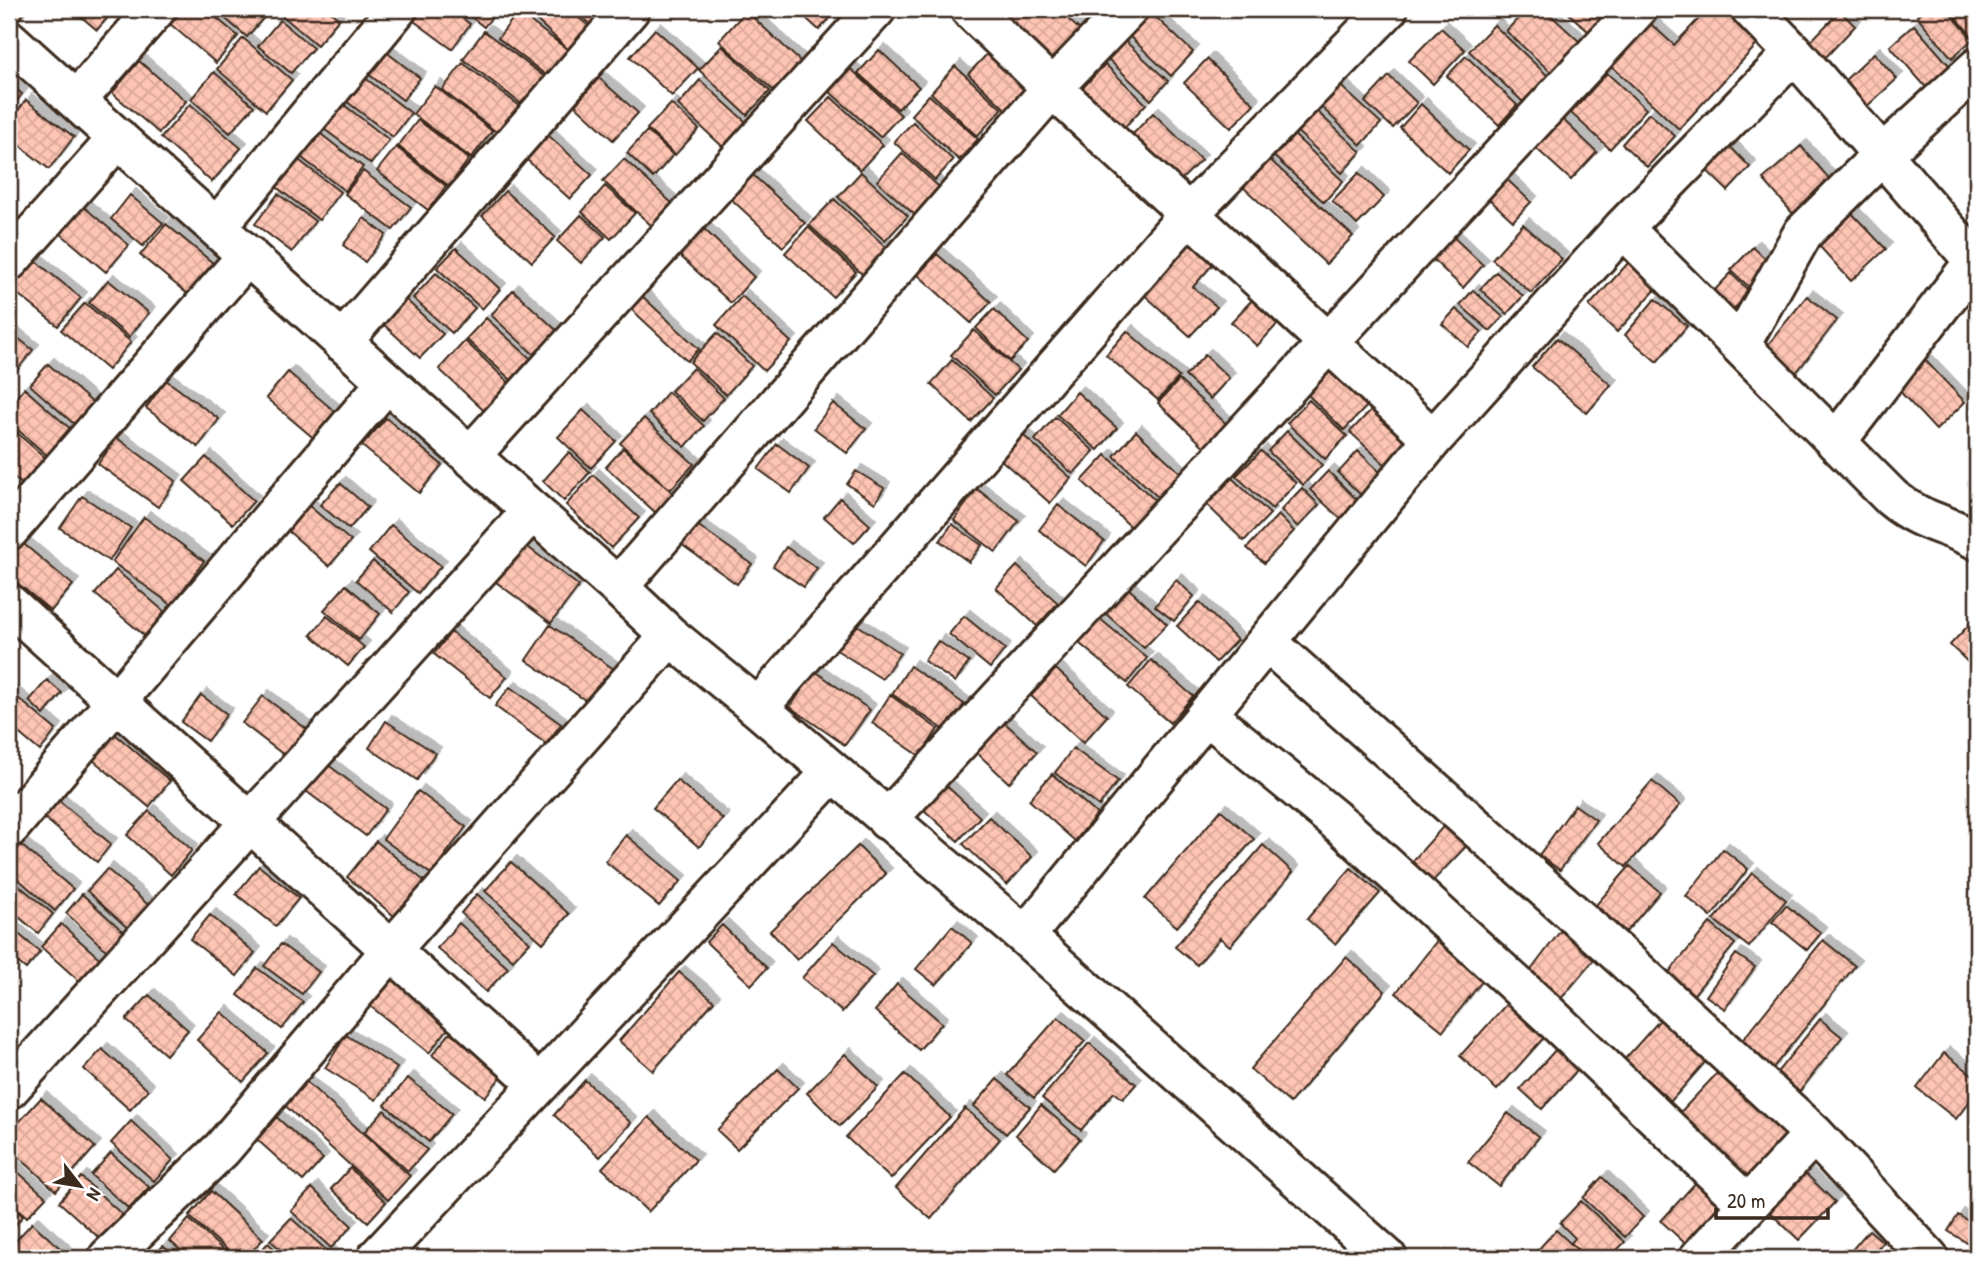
<svg xmlns="http://www.w3.org/2000/svg" width="1986" height="1267" viewBox="0 0 1986 1267" font-family="'Patrick Hand',sans-serif">
<style>
.building{fill:url(#building-cross-hatch);stroke:#3b2a1e;stroke-width:2;filter:url(#shadow)}
.lines{fill:none;stroke-linecap:round;stroke-linejoin:round}
.street-casing{stroke:#3b2a1e;stroke-width:44}
.street{stroke:#fff;stroke-width:38}
</style>
<defs>
<pattern id="building-cross-hatch" width="8" height="8" patternUnits="userSpaceOnUse" patternTransform="scale(1.75)"><rect width="8" height="8" fill="#fec4b4"/><path d="M0 0l8 8M0 8l8-8" fill="none" stroke="#dba99a"/></pattern>
<filter id="shadow"><feDropShadow dx="6" dy="-6" stdDeviation="0" flood-color="#0004"/></filter>
</defs>
<rect width="100%" height="100%" fill="#fff"/>
<filter id="ink" filterUnits="userSpaceOnUse"><feTurbulence type="fractalNoise" baseFrequency=".0143" numOctaves="2"/><feDisplacementMap in="SourceGraphic" scale="14" xChannelSelector="R" yChannelSelector="G"/><feConvolveMatrix kernelMatrix="1 2 1 2 8 2 1 2 1" color-interpolation-filters="sRGB"/></filter>
<g filter="url(#ink)">
<path class="building" d="M9 9H28L18 20 9 12Z
M72 9H115L97 30Z
M183 9H206L238 36 216 63 170 24Z
M214 9H271L247 37Z
M281 9H327L339 19 317 45 278 12Z
M423 9H450L470 24 452 49 414 21Z
M461 9H498L484 27Z
M544 9H569L591 28 570 51 535 19Z
M574 9H605L591 25Z
M796 9H838L819 30Z
M1000 9H1057L1080 30 1050 62 996 12Z
M1143 9H1147L1193 52 1171 76 1123 30Z
M1527 9H1544L1581 43 1553 74 1506 31Z
M1564 9H1613L1591 34Z
M1708 9H1731L1763 38 1679 129 1603 58 1642 16 1674 45Z
M1926 9H1946L1973 39 1952 58 1917 16Z
M1949 9H1973L1977 14V42Z
M746 11 801 62 774 91 719 41Z
M1840 11 1855 26 1824 59 1808 44Z
M518 12 572 53 551 79 498 38Z
M280 20 313 48 291 73 258 46Z
M1494 25 1548 76 1523 102 1469 51Z
M1914 25 1955 72 1931 93 1890 46Z
M1441 28 1465 50 1433 84 1409 61Z
M655 29 698 68 672 96 630 57Z
M484 31 546 78 524 106 463 59Z
M243 38 292 80 266 111 217 69Z
M1123 39 1168 81 1151 100 1106 57Z
M722 46 770 91 747 115 699 70Z
M381 48 420 78 403 100 364 71Z
M992 49 1039 93 1015 118 968 74Z
M879 50 919 87 898 109 858 73Z
M1874 53 1897 79 1865 108 1842 83Z
M1466 56 1517 105 1499 125 1447 76Z
M1207 59 1254 104 1231 128 1184 83Z
M139 61 186 101 159 133 112 93Z
M463 63 525 110 504 138 442 90Z
M1105 64 1146 104 1119 133 1078 93Z
M955 66 1002 109 977 136 931 93Z
M851 69 901 115 880 137 830 92Z
M214 72 254 106 230 133 191 99Z
M1607 73 1646 109 1610 149 1571 113Z
M360 74 411 113 393 137 341 97Z
M1389 76 1417 103 1393 128 1365 102Z
M599 78 638 113 613 140 575 105Z
M1333 79 1381 123 1361 145 1314 100Z
M700 80 746 122 723 147 678 105Z
M9 83 22 94 9 111Z
M435 86 492 131 471 158 413 114Z
M929 95 978 139 959 160 911 115Z
M831 97 883 145 860 170 808 121Z
M26 100 74 137 49 169 9 137V123Z
M190 104 241 148 212 182 161 138Z
M343 104 389 140 371 164 324 129Z
M671 104 699 129 675 155 647 129Z
M1421 104 1469 150 1448 173 1400 128Z
M1311 106 1361 152 1342 173 1292 127Z
M1555 112 1597 152 1571 180 1528 141Z
M1153 113 1201 160 1180 181 1132 135Z
M1649 113 1675 136 1647 167 1622 144Z
M418 120 469 159 449 186 398 146Z
M913 122 953 160 935 180 894 142Z
M312 127 363 167 345 191 293 151Z
M647 131 673 155 653 178 627 153Z
M1290 131 1343 181 1324 202 1270 153Z
M548 135 592 175 570 199 526 159Z
M1721 137 1750 167 1728 191 1697 161Z
M1801 146 1832 182 1794 215 1763 179Z
M396 147 446 186 428 210 377 171Z
M902 153 951 198 926 225 877 181Z
M291 154 340 192 319 220 270 182Z
M1268 158 1353 236 1326 264 1242 186Z
M624 159 674 205 653 227 603 181Z
M1496 169 1531 202 1513 221 1478 189Z
M363 171 411 207 393 230 345 194Z
M861 172 908 216 885 241 838 197Z
M1359 173 1384 197 1357 225 1332 201Z
M753 175 805 223 783 247 731 199Z
M605 186 635 213 611 239 582 212Z
M505 191 555 237 532 262 482 216Z
M278 194 315 221 292 252 255 224Z
M130 195 163 223 143 246 111 219Z
M834 199 887 248 863 275 809 225Z
M1845 206 1886 249 1851 281 1812 238Z
M84 207 129 245 106 272 61 234Z
M581 215 605 237 581 263 557 241Z
M364 218 386 235 365 262 343 245Z
M166 224 214 264 189 295 140 255Z
M1523 224 1562 259 1531 293 1492 259Z
M808 227 856 272 833 297 785 253Z
M703 228 754 277 731 303 678 254Z
M1447 231 1483 265 1463 288 1426 253Z
M1190 233 1218 258 1193 287 1217 307 1190 336 1140 291Z
M1753 247 1772 265 1751 289 1731 270Z
M456 248 500 289 482 309 437 268Z
M27 254 81 298 58 326 9 287V276Z
M937 254 991 302 971 323 918 275Z
M1630 261 1658 287 1617 332 1589 306Z
M1496 272 1523 296 1507 314 1480 289Z
M436 273 475 308 452 333 413 298Z
M1731 273 1750 292 1731 312 1712 293Z
M108 280 149 313 129 337 89 303Z
M513 290 564 337 541 361 491 315Z
M1473 290 1503 317 1490 331 1460 305Z
M641 295 699 349 687 361 630 308Z
M742 296 791 342 764 371 716 325Z
M1256 296 1282 319 1257 346 1231 322Z
M1807 296 1837 320 1792 378 1761 353Z
M403 297 443 334 420 358 381 322Z
M1655 299 1687 326 1657 362 1625 335Z
M85 303 131 342 108 370 61 330Z
M994 309 1028 342 1010 361 976 328Z
M1456 309 1482 332 1468 347 1442 324Z
M486 318 531 359 511 380 466 339Z
M974 330 1018 370 995 395 951 355Z
M9 331 33 350 9 380Z
M1127 331 1179 377 1158 400 1106 355Z
M717 333 752 366 726 395 690 362Z
M1557 338 1611 385 1587 413 1532 367Z
M465 341 519 392 493 419 439 369Z
M1205 355 1229 378 1210 399 1185 376Z
M1923 358 1965 402 1936 430 1894 385Z
M952 360 993 398 971 422 931 384Z
M48 364 101 410 82 431 30 385Z
M693 368 724 398 703 421 671 391Z
M1331 368 1369 404 1344 430 1307 394Z
M288 372 345 420 323 446 266 398Z
M166 380 219 419 198 447 146 408Z
M1179 380 1233 430 1211 453 1158 403Z
M24 388 82 439 59 466 9 422V406Z
M668 392 704 426 685 447 649 414Z
M1077 392 1117 428 1098 450 1057 415Z
M1309 400 1347 436 1325 459 1287 423Z
M833 403 866 429 847 453 814 428Z
M1373 408 1412 444 1389 468 1350 432Z
M583 410 616 441 591 468 558 437Z
M1055 417 1094 451 1073 474 1035 440Z
M386 418 442 465 419 493 362 446Z
M644 418 694 464 670 490 620 443Z
M9 426 56 467 33 494 9 473Z
M1014 427 1071 478 1050 503 992 452Z
M1136 431 1184 476 1162 501 1114 456Z
M1287 431 1322 465 1303 485 1268 451Z
M117 438 176 481 158 507 98 464Z
M777 444 809 468 791 493 758 469Z
M623 448 674 494 656 513 606 467Z
M1261 451 1296 483 1272 509 1236 476Z
M1358 451 1384 476 1363 497 1338 473Z
M569 452 590 472 564 501 543 481Z
M1106 455 1157 502 1132 528 1082 481Z
M206 457 254 501 233 524 184 481Z
M856 471 884 488 875 503 847 484Z
M1328 471 1361 504 1344 522 1310 490Z
M593 475 639 518 611 548 566 505Z
M1232 478 1270 514 1244 541 1207 505Z
M340 483 368 507 349 529 320 505Z
M1302 488 1319 505 1298 527 1281 510Z
M977 489 1019 521 996 552 954 520Z
M82 496 131 528 109 561 60 528Z
M840 498 870 525 854 543 824 517Z
M302 500 351 541 329 566 281 525Z
M1058 505 1104 541 1086 566 1039 530Z
M1278 515 1294 531 1264 563 1247 548Z
M144 517 204 561 172 605 112 562Z
M693 522 752 564 737 584 678 542Z
M952 524 982 545 969 562 940 541Z
M391 525 441 566 418 593 369 552Z
M516 538 579 586 551 623 488 576Z
M19 540 73 585 51 611 9 576V552Z
M786 547 817 568 804 587 773 566Z
M373 561 409 592 393 612 356 580Z
M1017 566 1058 603 1037 626 996 588Z
M116 570 166 613 146 637 95 594Z
M1176 580 1194 596 1174 621 1155 606Z
M346 585 380 614 359 640 324 610Z
M1127 587 1167 624 1144 648 1104 612Z
M1199 602 1237 640 1216 662 1177 626Z
M327 616 364 647 348 666 311 635Z
M964 616 1005 649 990 668 949 634Z
M1977 616V663L1973 667 1950 645Z
M1099 618 1147 658 1127 683 1079 643Z
M853 622 900 653 882 679 835 649Z
M550 625 621 674 597 708 526 660Z
M451 632 507 677 490 698 434 654Z
M938 641 969 662 955 682 924 661Z
M1151 660 1193 696 1170 723 1128 687Z
M910 666 964 704 946 731 892 694Z
M1056 669 1107 716 1083 743 1031 696Z
M815 671 870 710 845 745 790 707Z
M47 680 62 693 44 715 29 701Z
M510 687 561 724 546 744 495 706Z
M11 692 56 730 40 751 9 725V695Z
M201 695 227 714 207 741 181 722Z
M890 695 938 729 920 756 872 723Z
M263 696 309 731 288 758 242 723Z
M386 721 435 753 417 780 369 748Z
M1004 722 1037 752 1009 783 976 752Z
M115 734 170 781 149 807 93 760Z
M1073 748 1118 781 1099 806 1055 773Z
M327 764 386 809 366 836 306 791Z
M934 774 980 817 958 841 912 799Z
M1052 774 1097 814 1075 841 1029 800Z
M677 780 723 819 699 847 653 808Z
M1652 781 1680 805 1626 867 1598 843Z
M418 791 466 827 431 874 383 839Z
M51 794 111 844 97 862 36 811Z
M1575 805 1596 820 1560 870 1539 855Z
M1221 810 1254 839 1177 927 1145 899Z
M149 811 192 850 171 875 127 835Z
M989 817 1032 857 1007 885 963 844Z
M1448 821 1472 840 1433 881 1411 863Z
M626 835 681 881 659 906 605 861Z
M376 841 429 885 399 920 347 877Z
M21 845 73 889 55 911 9 871V860Z
M1263 845 1293 872 1230 946 1220 938 1197 965 1175 947Z
M858 846 886 874 797 960 770 931Z
M1723 849 1748 869 1711 917 1686 896Z
M511 862 569 914 543 943 485 891Z
M259 866 299 898 276 926 236 894Z
M1630 866 1660 892 1626 932 1596 905Z
M1351 868 1380 893 1335 944 1307 919Z
M107 869 153 909 132 932 87 891Z
M1752 873 1786 900 1749 947 1714 920Z
M9 877 53 914 38 933 9 909Z
M82 894 125 933 108 952 66 913Z
M477 894 530 942 513 960 461 913Z
M1786 905 1821 933 1807 950 1772 922Z
M210 915 255 953 237 976 190 939Z
M1568 921 1603 949 1559 1001 1528 974Z
M459 923 508 968 486 992 437 948Z
M1710 923 1735 944 1686 1004 1660 983Z
M61 924 106 964 86 987 41 947Z
M722 925 767 968 751 985 706 942Z
M9 926 40 952 26 969 9 955Z
M952 926 972 943 936 985 916 969Z
M1439 938 1486 976 1443 1031 1396 993Z
M1823 940 1855 966 1768 1074 1736 1048Z
M833 942 873 976 842 1012 802 978Z
M281 944 319 972 302 994 264 966Z
M1736 954 1755 967 1725 1009 1706 996Z
M1346 957 1385 991 1290 1103 1250 1069Z
M257 968 303 1002 282 1029 238 995Z
M389 970 453 1022 429 1053 364 1001Z
M679 972 714 1001 653 1071 619 1041Z
M897 984 942 1023 919 1050 875 1011Z
M149 995 188 1030 166 1055 126 1020Z
M1510 1000 1548 1033 1497 1090 1460 1056Z
M222 1012 268 1053 243 1082 197 1040Z
M1667 1012 1713 1053 1671 1101 1624 1060Z
M1058 1017 1085 1041 1034 1098 1007 1075Z
M1820 1019 1842 1037 1797 1095 1774 1076Z
M455 1027 507 1069 485 1097 432 1055Z
M346 1035 397 1068 376 1100 325 1068Z
M1089 1043 1136 1084 1123 1099 1114 1092 1081 1130 1042 1098Z
M1558 1047 1580 1067 1542 1109 1520 1089Z
M102 1049 148 1090 130 1110 84 1069Z
M1944 1053 1977 1078V1091L1956 1119 1917 1088Z
M845 1054 878 1087 840 1126 807 1093Z
M1722 1068 1799 1142 1751 1191 1674 1119Z
M778 1069 798 1088 737 1149 717 1130Z
M905 1074 950 1117 891 1179 846 1137Z
M301 1077 410 1176 388 1200 280 1101Z
M408 1078 452 1114 429 1142 385 1105Z
M997 1079 1030 1107 1006 1134 974 1106Z
M585 1080 631 1123 600 1157 554 1115Z
M41 1098 95 1147 56 1191 9 1148V1133Z
M1041 1105 1080 1139 1054 1169 1016 1135Z
M965 1108 1000 1139 931 1219 896 1188Z
M384 1110 427 1150 408 1171 364 1132Z
M1508 1113 1539 1137 1499 1186 1468 1162Z
M273 1114 323 1159 303 1181 253 1136Z
M649 1117 696 1160 648 1212 602 1168Z
M131 1121 173 1160 154 1181 111 1143Z
M111 1153 149 1187 129 1209 91 1175Z
M9 1164 46 1197 27 1217 9 1201Z
M350 1168 386 1202 368 1222 331 1189Z
M1803 1171 1835 1202 1799 1240 1766 1209Z
M81 1177 128 1220 106 1244 59 1202Z
M1602 1177 1643 1217 1625 1237 1583 1198Z
M1698 1180 1726 1207 1689 1247 1661 1221Z
M312 1188 352 1226 331 1248 291 1211Z
M211 1191 263 1239 246 1258H236L189 1216Z
M1581 1201 1625 1242 1609 1258H1588L1571 1243 1575 1238 1560 1223Z
M9 1204 23 1216 9 1232Z
M1958 1215 1977 1226V1238L1972 1246 1948 1231Z
M291 1218 335 1258H290L270 1240Z
M189 1219 232 1258H189L170 1241Z
M32 1223 71 1258H16L9 1252V1248Z
M1556 1230 1586 1258H1543L1536 1252Z
M1869 1230 1883 1242 1870 1258H1845Z
M268 1243 284 1258H254Z
M163 1246 176 1258H152Z"/>
<g class="lines">
<g class="street-casing">
<path id="street" d="M970 9 1052 88 1433 439
M1751 9 1794 53 1977 264
M9 40 387 382 618 587 670 636 758 708 1025 936 1387 1258
M77 100 156 9
M217 227 397 9
M1623 228 1892 498C1922 523 1945 523 1977 540
M9 261 118 138
M342 342 630 9
M1740 345 1803 233 1881 156 1977 68
M1836 442 1977 258
M470 456 876 9
M9 530 248 255
M618 587 1052 88 1128 9
M9 604 539 1084
M1267 642 1622 957 1814 1134 1929 1258
M758 708 1189 214 1388 9
M1207 715 1346 829 1546 1012 1748 1205
M887 820 1637 9
M9 828 387 382
M1025 936 1433 439 1623 228 1794 53
M9 1089 532 511
M108 1258 222 1149 391 950 670 636
M377 1258 832 772
M1699 1258 1814 1134"/>
</g>
<use href="#street" class="street"/>
</g>
</g>
<rect width="1986" height="1267" fill="none" stroke="#fff" stroke-width="35"/>
<rect x="18" y="18" width="1951" height="1232" fill="none" stroke="#3b2a1e" stroke-width="2.5" filter="url(#ink)"/>
<g transform="translate(80 1186) rotate(121)" stroke="#ffffff" stroke-width="5" paint-order="stroke">
<path d="M0-5L12 26L0 18L-12 26Z" fill="#3b2a1e"/>
<text y="-10" font-size="19" font-weight="bold" text-anchor="middle" fill="#3b2a1e">N</text>
</g>
<path d="M1716 1208v10h112v-10" fill="none" stroke="#3b2a1e" stroke-width="3.5"/>
<text x="1727" y="1208" font-size="21" fill="#3b2a1e" stroke="#ffffff" stroke-width="5" paint-order="stroke">20 m</text>
</svg>
